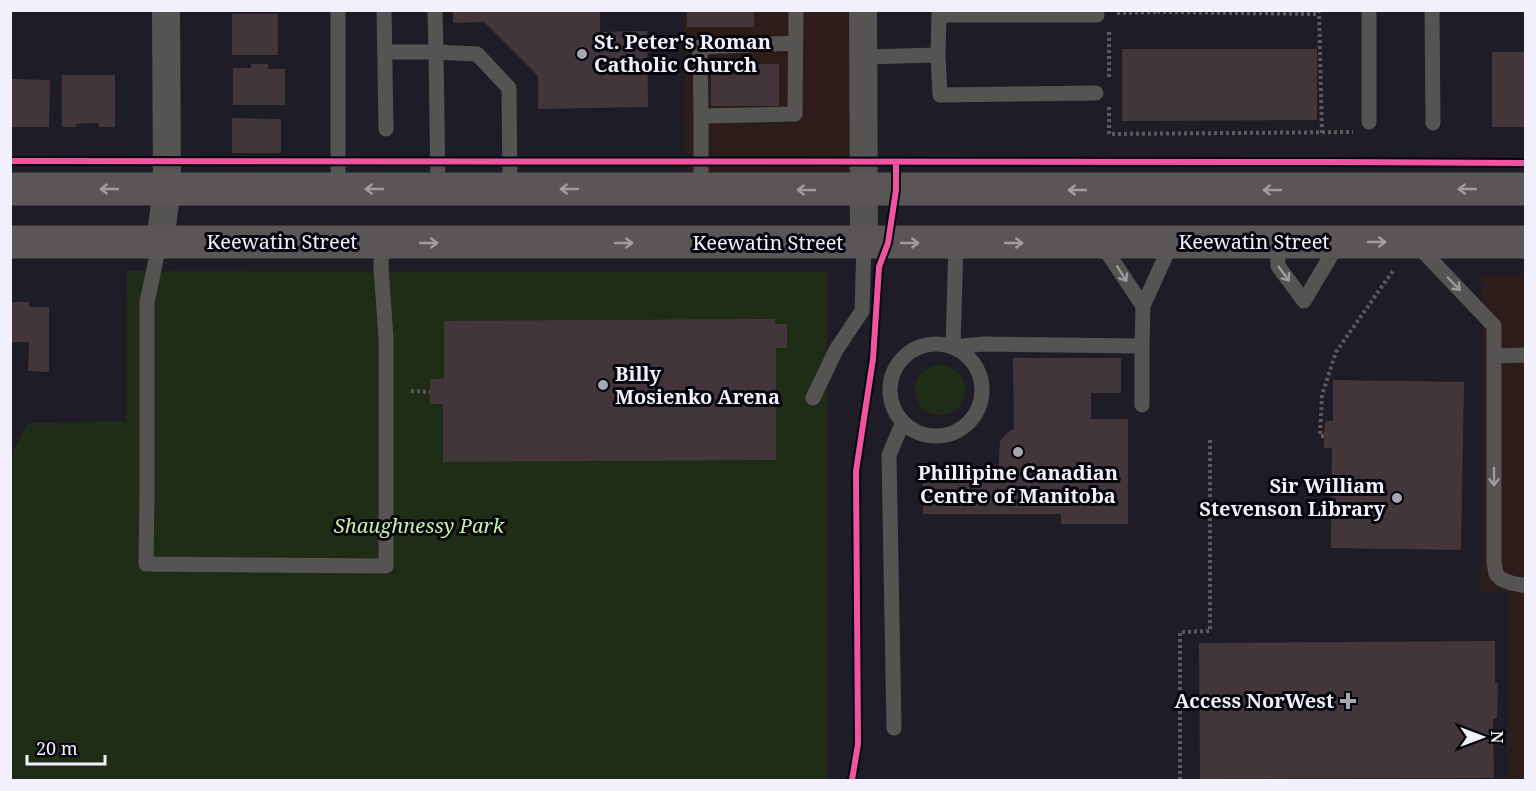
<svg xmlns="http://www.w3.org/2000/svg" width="1536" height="791" viewBox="0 0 1536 791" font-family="'Noto Serif',serif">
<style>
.commercial{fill:#2d1d1a}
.green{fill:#1f2d16}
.building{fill:#42363b}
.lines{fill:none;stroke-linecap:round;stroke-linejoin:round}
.path{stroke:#5c595c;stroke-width:4;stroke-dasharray:3 3;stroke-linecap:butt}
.lane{stroke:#565353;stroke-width:15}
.street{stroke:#565353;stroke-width:28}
.secondary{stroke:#5a5657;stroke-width:33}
.cycleway-casing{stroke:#06050c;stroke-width:10}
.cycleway{stroke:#f153a3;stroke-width:6}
.oneway{stroke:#9e9ba1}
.oneway2{stroke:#9c9a9f}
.poi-dot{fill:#a7a6b1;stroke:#06050c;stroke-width:2}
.labels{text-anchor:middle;stroke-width:6;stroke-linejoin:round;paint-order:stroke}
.poi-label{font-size:20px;font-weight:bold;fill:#f1f0fc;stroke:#06050c;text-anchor:start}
.street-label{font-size:20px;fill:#f1f0fc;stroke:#06050c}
.park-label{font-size:20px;font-style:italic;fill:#c6f3a6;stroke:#06050c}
</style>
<rect width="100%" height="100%" fill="#1e1c26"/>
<path class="commercial" d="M684 11H851L853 178 686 180Z
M1525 275V780H1507V590L1481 593 1482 276Z"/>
<path class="green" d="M127 271 827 272V780H11L10 457 28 423 126 421Z
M915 390a25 25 0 1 1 50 0a25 25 0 1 1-50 0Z"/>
<path class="building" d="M453 10H600V32L647 31 648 107 538 109V76L484 22 453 23Z
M687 10H754V27H687Z
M232 14H278V55H232Z
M1122 49H1317V120L1122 121Z
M1492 52H1526V127H1492Z
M251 64H268V69H285V105H233V68H251Z
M711 64H779V106H711Z
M62 75H115V127H99V123H89L76 124V127H62Z
M10 79 50 80 49 127H10Z
M232 118 281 119V153H232Z
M10 302H29V307H49V372L28 371 29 342H10Z
M775 319V324H787V348H776V460L443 462V404H430V379H444V321Z
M1013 358H1121V393H1091V419H1128V524H1061V514H923V477L998 474 1000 441 1008 432 1014 429Z
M1333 380 1464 382 1461 550 1331 548 1332 448H1324V436L1325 421H1333Z
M1495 641V683H1498L1497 718 1493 719 1494 778 1200 779 1199 643Z"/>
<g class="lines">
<path class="path" d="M1159 10V12L1319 14
M1319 10 1322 133
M1117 13 1159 12
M1109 32V78
M1109 107V134L1353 132
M411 391 430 392
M1324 436H1320L1322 395 1336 352 1385 282 1393 271
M1180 780V632L1210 631V437"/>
<path class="lane" d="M338 10V189
M384 10 386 129
M1432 10 1433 123
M385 52H436L435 10
M938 55 940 95 1096 93
M864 57 938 55 939 15H1097
M701 116 700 47 795 43
M1369 122V10
M438 189 436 52 477 54 509 88 510 189
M701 189V116L795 114 796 10
M160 241 147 302V494L146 564 386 566V338L381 267 382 243
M1277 242 1278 266 1304 301 1339 242
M956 243 953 347 983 344 1142 346 1143 306 1172 242
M1101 243 1143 306
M1417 245 1494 326V562L1496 574 1501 579 1511 583 1526 586
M890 390a46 46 0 1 1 92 0a46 46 0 1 1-92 0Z
M1142 346V405
M1494 356 1526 355
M813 398 836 350 862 311 864 243
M894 728 889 455 903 422"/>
<path class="street" d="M863 10 864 243
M160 241 167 189 166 10"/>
<path class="secondary" d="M10 189H1526
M10 242H1526"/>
<g class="cycleway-casing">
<path id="cycleway" d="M10 161 1333 162 1526 163
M852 780 858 744 856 471 873 359 879 267 888 243 896 190V162"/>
</g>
<use href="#cycleway" class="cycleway"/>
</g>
<defs><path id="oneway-shaft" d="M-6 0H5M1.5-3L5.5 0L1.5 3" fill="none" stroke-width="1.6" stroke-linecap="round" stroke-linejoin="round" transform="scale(1.5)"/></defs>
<g class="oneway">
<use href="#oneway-shaft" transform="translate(109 189) rotate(180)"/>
<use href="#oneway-shaft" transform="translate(374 189) rotate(-180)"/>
<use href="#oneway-shaft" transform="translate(569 189) rotate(180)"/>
<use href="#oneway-shaft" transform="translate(1467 189) rotate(180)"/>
<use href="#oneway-shaft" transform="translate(806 190) rotate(-180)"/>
<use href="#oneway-shaft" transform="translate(1077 190) rotate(180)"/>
<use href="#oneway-shaft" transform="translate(1272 190) rotate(180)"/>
<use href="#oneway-shaft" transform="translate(1377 242)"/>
<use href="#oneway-shaft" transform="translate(429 243)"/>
<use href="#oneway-shaft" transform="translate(624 243)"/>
<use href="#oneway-shaft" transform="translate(910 243)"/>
<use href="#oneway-shaft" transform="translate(1014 243)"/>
</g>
<g class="oneway2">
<use href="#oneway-shaft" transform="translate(1122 274) rotate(58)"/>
<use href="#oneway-shaft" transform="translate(1284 274) rotate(54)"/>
<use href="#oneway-shaft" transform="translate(1454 284) rotate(46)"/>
<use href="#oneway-shaft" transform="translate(1494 477) rotate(90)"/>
</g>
<g class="poi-dot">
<circle cx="582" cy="54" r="6"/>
<circle cx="603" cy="385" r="6"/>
<circle cx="1018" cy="452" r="6"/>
<circle cx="1397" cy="498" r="6"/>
<path d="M1345 692h6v6h6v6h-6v6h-6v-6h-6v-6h6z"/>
</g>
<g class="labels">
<g class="poi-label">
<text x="594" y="49">St. Peter's Roman<tspan x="594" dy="23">Catholic Church</tspan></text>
<text x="615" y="381">Billy<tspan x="615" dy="23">Mosienko Arena</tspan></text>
<text x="1018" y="480" text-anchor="middle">Phillipine Canadian<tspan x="1018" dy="23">Centre of Manitoba</tspan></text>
<text x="1385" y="493" text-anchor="end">Sir William<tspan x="1385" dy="23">Stevenson Library</tspan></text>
<text x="1334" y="708" text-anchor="end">Access NorWest</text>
</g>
<g class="street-label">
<text x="282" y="249">Keewatin Street</text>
<text x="1254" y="249">Keewatin Street</text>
<text x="768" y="250">Keewatin Street</text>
</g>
<g class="park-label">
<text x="419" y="533">Shaughnessy Park</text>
</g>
</g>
<rect width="1536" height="791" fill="none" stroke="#f1f0fc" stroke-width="24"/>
<g transform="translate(1482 737) rotate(90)" stroke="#06050c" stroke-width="4.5" paint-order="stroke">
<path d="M0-4.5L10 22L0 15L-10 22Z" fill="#f1f0fc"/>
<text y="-9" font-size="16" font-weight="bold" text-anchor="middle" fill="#f1f0fc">N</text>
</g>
<path d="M27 755v9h78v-9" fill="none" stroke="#f1f0fc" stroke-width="3"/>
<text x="36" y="755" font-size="18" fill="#f1f0fc" stroke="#06050c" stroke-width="4.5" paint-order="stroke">20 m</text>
</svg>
